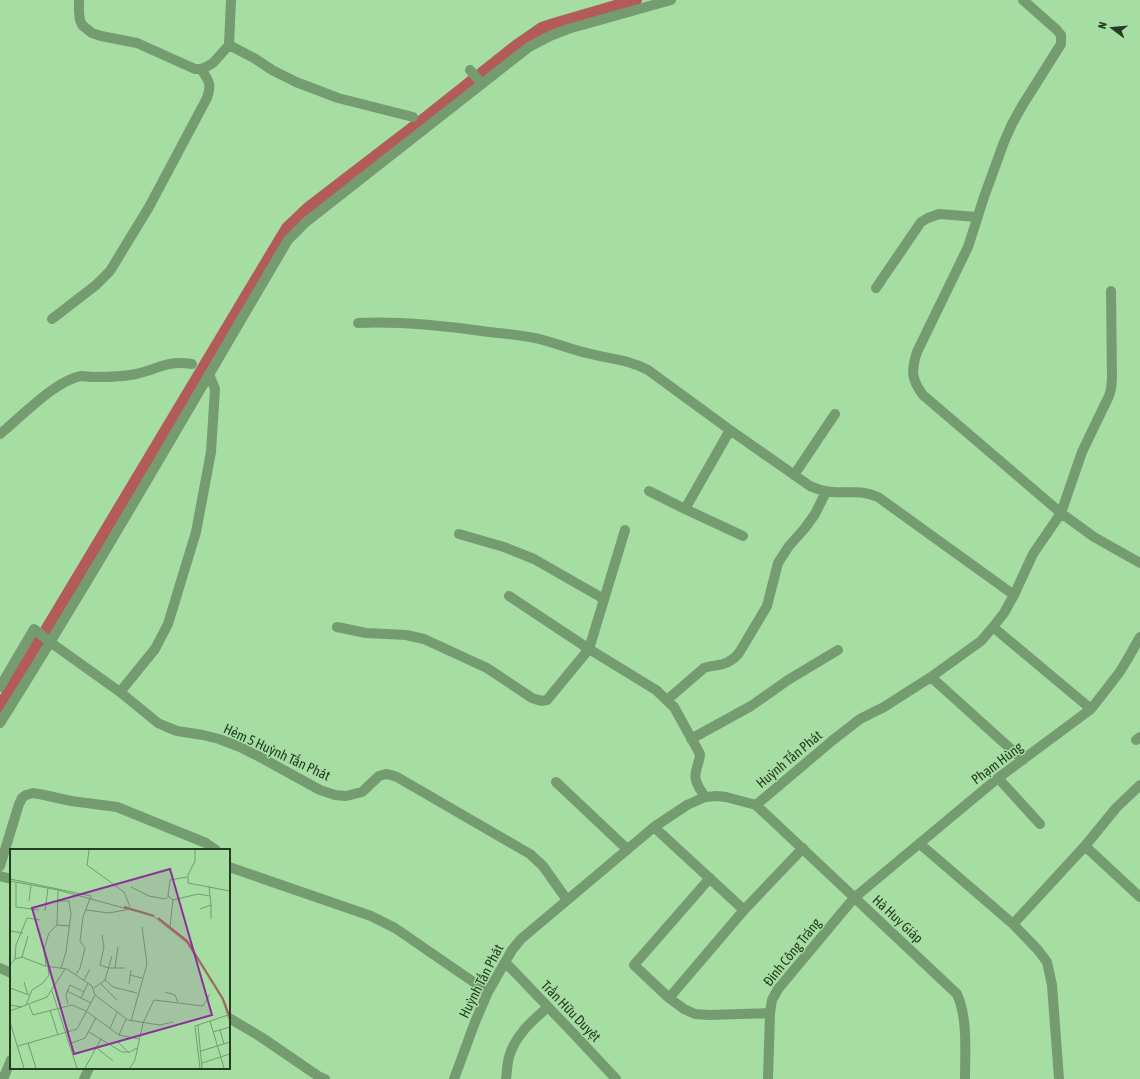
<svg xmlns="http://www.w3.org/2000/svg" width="1140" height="1079" viewBox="0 0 1140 1079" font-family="'Asap Condensed',sans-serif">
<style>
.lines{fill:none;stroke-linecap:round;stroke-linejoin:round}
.canal{stroke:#b25b59;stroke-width:12}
.street{stroke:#749c70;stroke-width:10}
.labels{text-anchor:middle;stroke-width:3;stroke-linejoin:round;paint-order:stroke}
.street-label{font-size:14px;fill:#263b24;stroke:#a6dda2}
.inset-river{fill:none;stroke:#b25b59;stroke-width:2}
.inset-road{fill:none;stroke:#739c70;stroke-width:1}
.view{fill:#8d309a;fill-opacity:0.15;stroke:#8d309a;stroke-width:2}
.inset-edge{fill:none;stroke:#263b24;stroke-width:2}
</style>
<rect width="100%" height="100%" fill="#a6dda2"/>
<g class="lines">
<path class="canal" d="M0 707 287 228 308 208 424 119 516 46 542 28 554 24 636 0"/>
<path class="street" d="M79 0V12L80 20 82 25 92 33 101 36 137 43 195 69H201L206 67 213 63 229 45 231 0
M1023 0 1057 30 1061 35V44L1022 106 1012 124 1004 142 984 197 968 247 917 352C911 371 911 379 923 395L1061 513 1094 537 1140 563
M229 45 254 58 272 70 296 82 338 98 413 117
M470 70 482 84
M876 288 921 222 928 218 939 214 977 217
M52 319 96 285 110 271 149 207 207 98C212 84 209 81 201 69
M358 323C401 321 446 326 489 332 506 334 526 335 543 340 558 344 572 350 587 353 609 359 627 359 648 370L730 430 810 486C815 488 819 490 825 491 845 495 857 488 878 497L1014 595
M0 434C21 417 56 380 81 376 85 376 89 377 93 377 108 377 122 377 136 374 159 369 166 360 192 364
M794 475 835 414
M649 491 685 509 743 536
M685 509 730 430
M459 534 504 547 534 559 604 599
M509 596 589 649 656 690 674 707 700 754C700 763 693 772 696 780 697 786 702 792 705 797
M337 627 366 633 406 635 424 639 487 668 532 698C537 700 541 702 547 700L589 649 625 530
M993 627 1091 709
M931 677 1023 760
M0 687 34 629 50 642 120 692 158 723 167 727 177 731 203 735 219 739 240 747 258 756 320 790 335 795 346 796 362 792 379 776 386 774 391 775 397 777 530 854 543 866 567 900
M120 692 155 649 168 624 196 532 211 452 215 389 209 374
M667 700 704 668C712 665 721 666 728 662 732 660 736 657 739 653L767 606 778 563 789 546 805 528 815 514 826 492
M0 723C100 564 193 401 288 240L306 222 529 47 550 36 568 29 671 0
M691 739 751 706 788 680 838 650
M1136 740 1140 737
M998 778 1040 824
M556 782 627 849
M756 805 833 740 860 719 884 707 931 677 981 641 993 627 1004 613 1014 595 1033 554 1061 513 1082 452 1109 396 1111 389 1112 379 1111 291
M654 827 744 910
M920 844 1013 924 1038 950 1047 962 1052 985 1059 1079
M1085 846 1140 897
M0 866 19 804 22 798 26 795 33 793 44 795 71 801 117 807 206 843 216 850
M229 867 371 916 395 928 488 992
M0 876 11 879
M710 878 634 965 669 998 684 1009 695 1014 709 1015 770 1013
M1013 924 1085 846 1116 808 1140 785
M505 962 574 1034 616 1079
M0 968 11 973
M669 998 744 910 803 848
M229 1018 261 1037 318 1076 325 1079
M3 1079 11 1060
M84 1079 89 1068
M454 1079 475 1022 488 992 512 950 521 939 654 827 687 805 705 797 717 796 726 797 756 805 957 994C968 1019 965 1052 965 1079
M506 1079C507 1072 507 1064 509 1057 515 1035 532 1021 548 1007
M768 1079 770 1013 772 1000 778 989 854 898 998 778 1091 709 1119 673 1127 660 1140 637"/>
</g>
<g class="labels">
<g class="street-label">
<text transform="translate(277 752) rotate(25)" y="5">Hẻm 5 Huỳnh Tấn Phát</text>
<text transform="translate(789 759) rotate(-40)" y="5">Huỳnh Tấn Phát</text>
<text transform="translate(997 763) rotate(-37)" y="5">Phạm Hùng</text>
<text transform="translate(898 919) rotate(43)" y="5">Hà Huy Giáp</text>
<text transform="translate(792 952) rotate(-51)" y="5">Đinh Công Tráng</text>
<text transform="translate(481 981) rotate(-63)" y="5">Huỳnh Tấn Phát</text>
<text transform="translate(571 1011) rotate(46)" y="5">Trần Hữu Duyệt</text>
</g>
</g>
<g transform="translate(10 849)">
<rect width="220" height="220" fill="#a6dda2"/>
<path class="inset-river" d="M114 58 144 67M148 69 177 92 213 150 220 169"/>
<path class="inset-road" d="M79 1 77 16 114 43 120 58M185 1V12L178 26V34L220 42M0 30 81 47 73 68 70 92 75 99 70 119 66 125M0 32 48 41 143 67 177 94 212 150 220 173M6 34V58L29 61M121 38 139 47 155 50 158 48M163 51 158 47 160 31 177 28M163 51 188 45 200 47M19 52 21 36M48 52H59L61 65 56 103 51 119M201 56V70M190 60 201 56 199 37M76 61 99 64 120 60M35 62 38 39M47 76 60 77M160 77 163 51M0 82 13 84M92 86 94 98 90 116 99 119H115M12 108 18 87M5 110 6 96 17 69 30 71M0 116 5 110 12 108 35 117 57 120 82 137 85 146M36 117 34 100 39 84 47 76 48 41M105 119 108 98M120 126 132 129M74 131 80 120M95 131 103 138 127 144M14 133 18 146M91 135 107 151M119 135 121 121M0 139 19 146M84 139 95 131 102 107M42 142 67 219M57 142 81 154M155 143 165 146 168 153M85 146 118 171 150 176 163 173M71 149 78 134M58 155 56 146 60 136 74 143M0 156 12 158M16 156 22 141 33 134 39 126 38 118M19 156 23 166 62 156 76 162 109 186 129 190M40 161 48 186M0 162 37 148 55 120M121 172 137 115 132 78M200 172 214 219M0 173 14 219M188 176 192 219M100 179 107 164M210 181 214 195M79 183 112 203H120L127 199M203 183 220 178M109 186 116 170M107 192 119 204M18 194 26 219M59 195 75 189 86 169M8 197 67 180 85 146M87 199 103 212M191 202 220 193M192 214 220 205M75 219 91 190M120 219 125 211 133 174 144 151 193 157 200 145M190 219 185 177 218 166"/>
<path class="view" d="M160 20 202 166 64 205 22 59Z"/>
<rect width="220" height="220" class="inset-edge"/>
</g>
<g transform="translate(1112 28) rotate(286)" stroke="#a6dda2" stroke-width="3" paint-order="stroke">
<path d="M0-3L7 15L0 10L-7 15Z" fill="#263b24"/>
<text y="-6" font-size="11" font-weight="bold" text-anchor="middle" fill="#263b24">N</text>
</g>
</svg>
